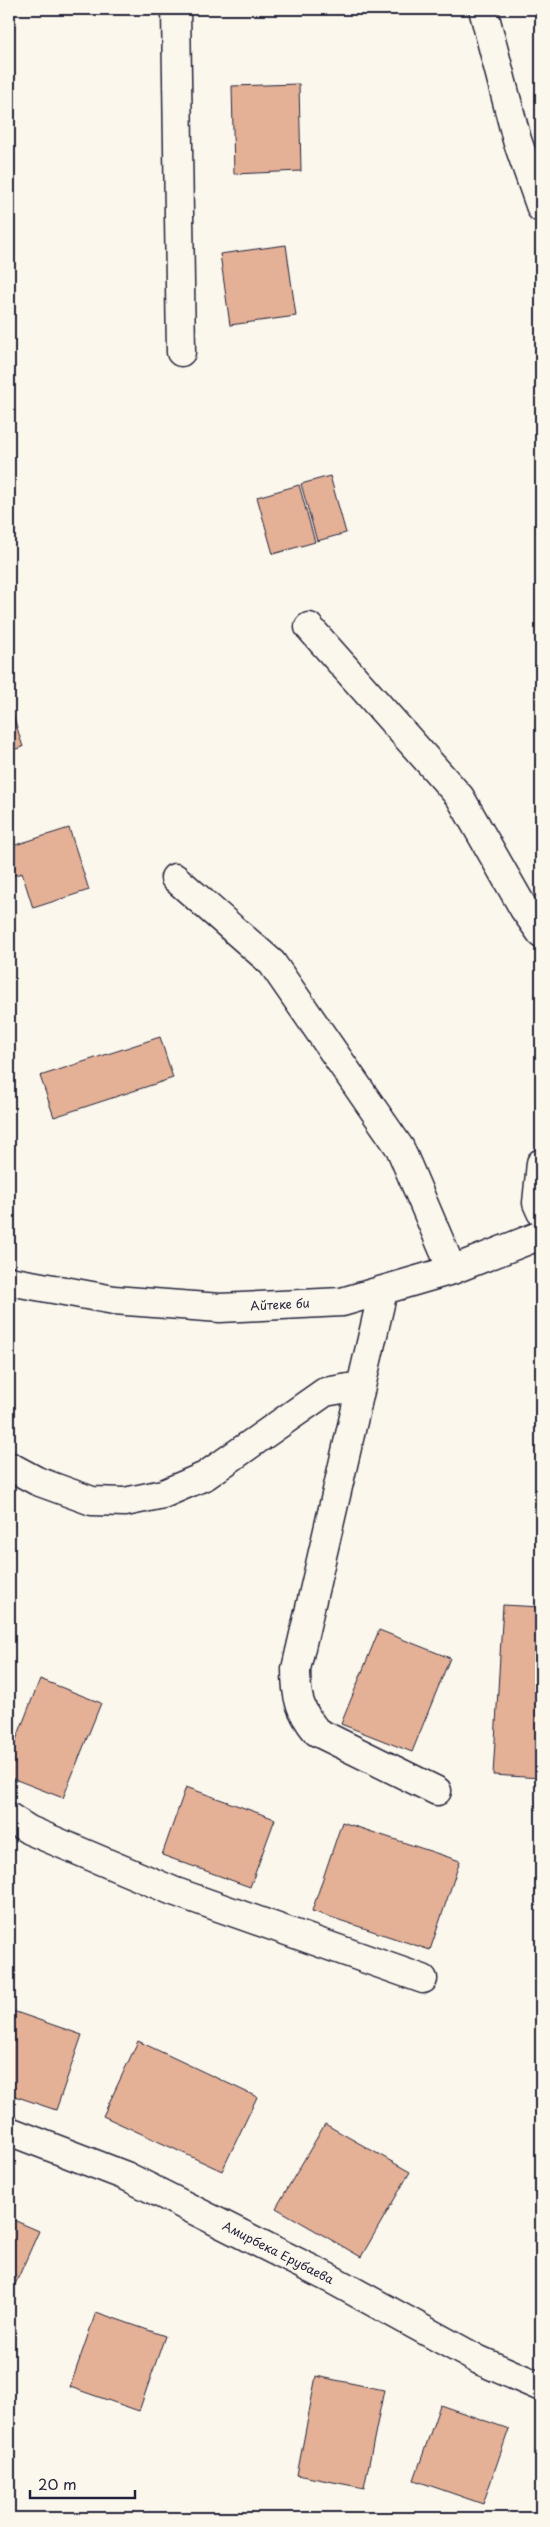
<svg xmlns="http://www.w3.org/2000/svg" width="550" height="2527" viewBox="0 0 550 2527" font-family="'Playpen Sans',sans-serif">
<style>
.building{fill:#e4b197;stroke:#22223b}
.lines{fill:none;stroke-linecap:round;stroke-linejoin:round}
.minor-casing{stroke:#22223b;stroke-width:31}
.tertiary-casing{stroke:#22223b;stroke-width:31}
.minor{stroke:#fbf7ec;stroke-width:28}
.tertiary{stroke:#fbf7ec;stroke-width:28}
.labels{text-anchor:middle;stroke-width:4.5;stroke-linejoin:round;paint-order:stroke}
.street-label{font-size:12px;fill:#22223b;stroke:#fbf7ec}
</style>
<rect width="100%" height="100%" fill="#fbf7ec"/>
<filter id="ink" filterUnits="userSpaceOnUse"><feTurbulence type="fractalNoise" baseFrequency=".02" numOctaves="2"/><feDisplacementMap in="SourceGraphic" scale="10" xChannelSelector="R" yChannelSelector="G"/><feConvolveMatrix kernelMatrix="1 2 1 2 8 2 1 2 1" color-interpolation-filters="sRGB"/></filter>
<g filter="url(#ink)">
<path class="building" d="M299 84 301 171 234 174 232 86Z
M286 245 296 316 230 325 220 254Z
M330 476 346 533 317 541 301 484Z
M299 485 315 542 273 554 257 497Z
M9 702 23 747 9 751Z
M69 828 89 890 33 908 22 873 9 877V847Z
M160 1037 173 1078 54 1117 40 1076Z
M503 1605 541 1607V1778L493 1775Z
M379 1630 450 1658 412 1752 341 1724Z
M40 1679 101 1703 63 1798 9 1777V1758Z
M186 1787 275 1819 250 1887 162 1855Z
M342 1822 460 1861 430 1950 312 1911Z
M13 2011 82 2035 56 2110 9 2094V2023Z
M138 2041 257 2097 222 2171 103 2116Z
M325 2124 410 2172 361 2257 276 2208Z
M9 2218 39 2231 9 2298Z
M96 2312 165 2336 139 2411 70 2387Z
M316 2376 384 2390 364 2488 297 2475Z
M440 2405 509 2429 483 2504 414 2480Z"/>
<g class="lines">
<g class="minor-casing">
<path id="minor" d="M176 9 181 352
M483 9 517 140 541 208
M309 627 460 797 524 909 541 933
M175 878 272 963 400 1148 452 1270
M541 1163 537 1203 541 1212
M383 1291 296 1669C296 1696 299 1710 317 1732L437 1791
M9 1466 37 1481 92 1501 125 1502 163 1494 205 1476 325 1392 360 1386
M9 1817 29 1830 173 1891 423 1979
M9 2131 126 2176 333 2280 479 2360 541 2387"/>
</g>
<g class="tertiary-casing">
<path id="tertiary" d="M9 1281 114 1300 220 1308 342 1302 452 1270 541 1235"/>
</g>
<use href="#minor" class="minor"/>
<use href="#tertiary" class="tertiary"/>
</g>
</g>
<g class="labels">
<g class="street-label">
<text transform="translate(280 1305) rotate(-3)" y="4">Айтеке би</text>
<text transform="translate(278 2253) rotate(27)" y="4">Амирбека Ерубаева</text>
</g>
</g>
<rect width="550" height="2527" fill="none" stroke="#fbf7ec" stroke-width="30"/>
<rect x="15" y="15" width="520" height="2497" fill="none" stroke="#22223b" stroke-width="2" filter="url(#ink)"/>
<path d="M30 2490v8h105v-8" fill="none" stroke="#22223b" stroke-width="2.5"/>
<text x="38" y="2490" font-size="15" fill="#22223b" stroke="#fbf7ec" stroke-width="4" paint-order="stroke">20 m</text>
</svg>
